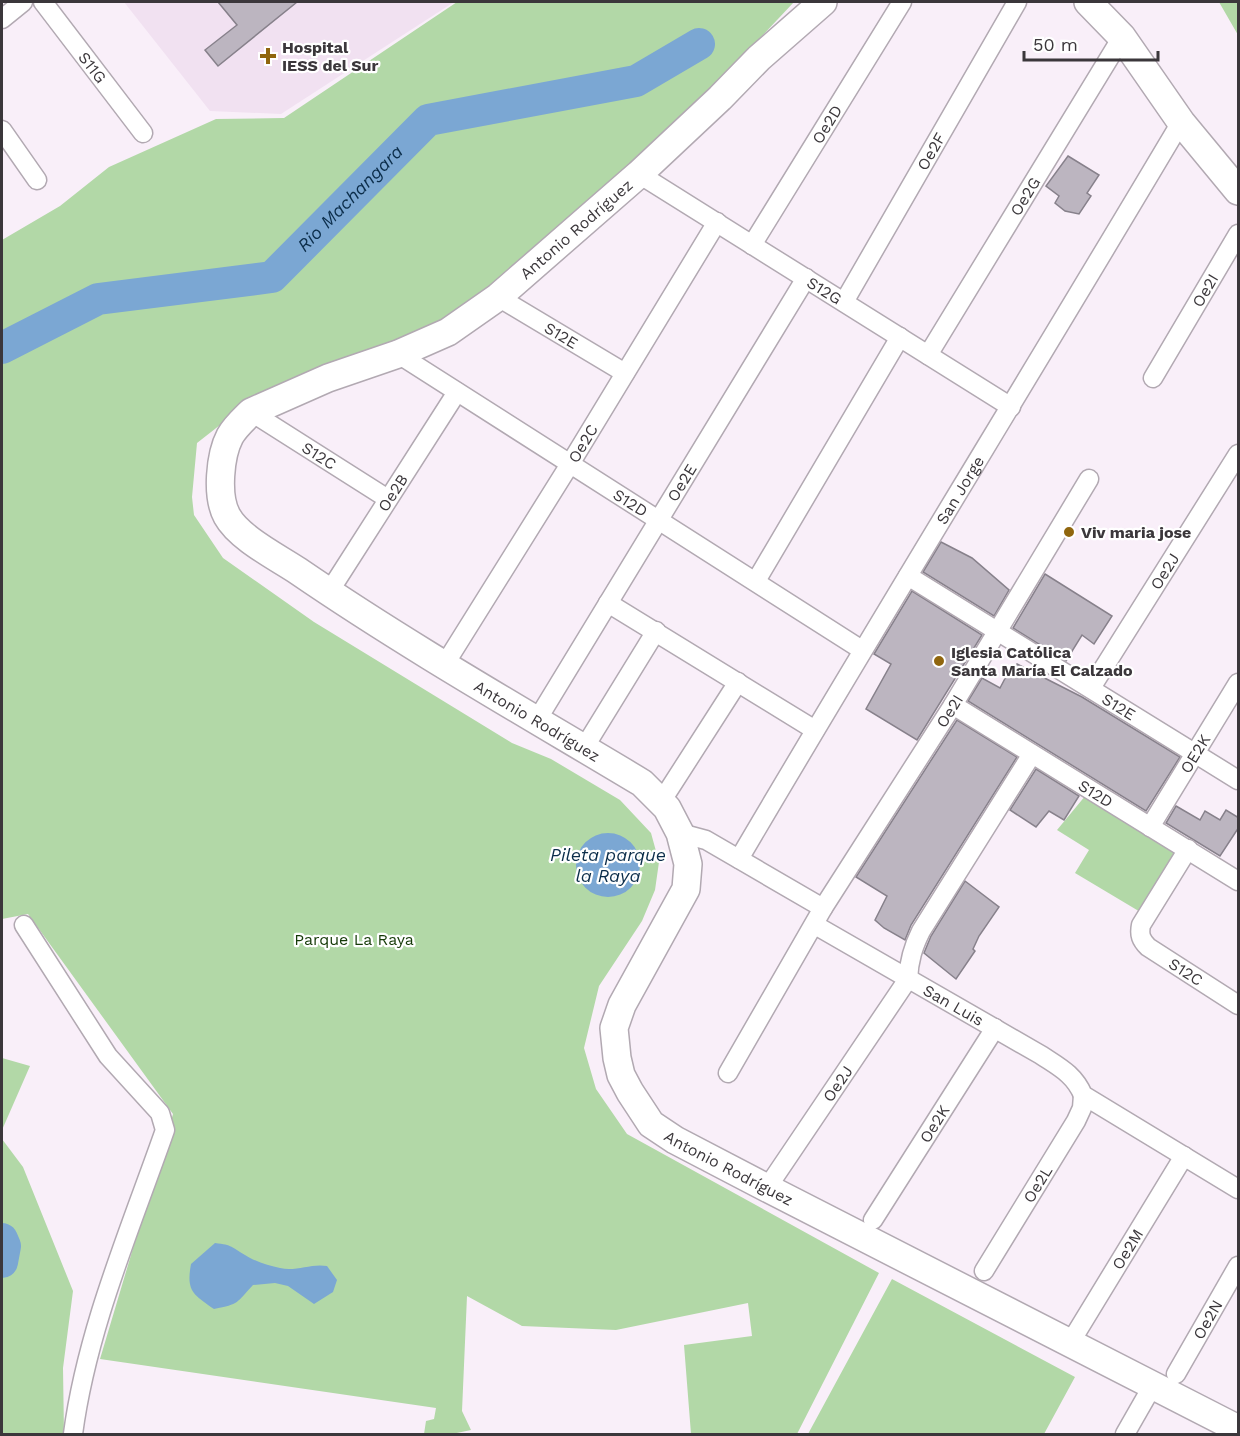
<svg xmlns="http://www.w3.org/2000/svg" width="1240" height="1436" viewBox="0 0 1240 1436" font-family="'Work Sans',sans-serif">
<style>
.built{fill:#f1e1f1}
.green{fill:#b2d8a7}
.water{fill:#7ba7d3}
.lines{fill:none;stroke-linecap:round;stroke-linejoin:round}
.river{stroke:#7ba7d3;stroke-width:32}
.building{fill:#bcb5c0;stroke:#87818b;stroke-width:1.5}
.street-casing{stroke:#b2a9b2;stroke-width:21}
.secondary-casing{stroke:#b2a9b2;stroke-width:30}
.street{stroke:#fff;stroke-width:18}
.secondary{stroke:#fff;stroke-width:27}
.poi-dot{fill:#90660e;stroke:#fff;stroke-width:2}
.labels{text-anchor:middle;stroke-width:4.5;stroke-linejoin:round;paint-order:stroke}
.poi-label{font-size:16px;font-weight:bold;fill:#3b373b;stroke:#fff;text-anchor:start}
.street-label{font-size:16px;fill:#3b373b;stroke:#fff}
.park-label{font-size:16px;fill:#153a07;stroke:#fff}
.water-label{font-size:18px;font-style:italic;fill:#0b2d4a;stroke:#fff}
</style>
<rect width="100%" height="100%" fill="#f9eff9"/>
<path class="built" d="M124 2H454L281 114 210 111Z"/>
<path class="green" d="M457 2H794L637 169 496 294 391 350 252 400 197 443 192 497 194 515 223 558 314 622 512 743 551 759 620 800 651 833 659 862 655 890 642 921 599 986 584 1048 596 1089 627 1134 879 1273 797 1434H691L684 1345 752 1336 748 1303 616 1330 522 1326 467 1296 462 1411 471 1430 452 1434H424L426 1421 434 1419 436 1408 100 1359 173 1114 28 914 2 919V240L60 206 109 167 216 119 284 118Z
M1219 2H1238V35Z
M1086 795 1179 854 1142 913 1075 873 1089 850 1057 830Z
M2 1058 30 1066 2 1130Z
M2 1139 23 1167 73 1291 63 1368 64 1434H2Z
M892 1279 1075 1377 1044 1434H808Z"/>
<path class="water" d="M576 865a32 32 0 1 1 64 0a32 32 0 1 1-64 0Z
M215 1243C233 1245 231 1247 245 1255 254 1261 269 1266 280 1268 296 1272 311 1263 327 1266L337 1280 333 1292 314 1304 288 1286 275 1283 253 1285C236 1303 240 1304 214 1309 193 1294 186 1291 191 1264Z"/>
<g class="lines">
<g class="river">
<path id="s1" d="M2 348 98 299 272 277 428 120 636 81 699 44"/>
<path d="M2 1239 5 1246 2 1262"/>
</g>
</g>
<path class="building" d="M218 2H297L218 66 205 50 237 25Z
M1068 156 1099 175 1087 193 1091 196 1079 214 1065 211 1055 203 1059 196 1046 186Z
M941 542 972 558 1009 590 994 616 923 572Z
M1045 574 1112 616 1094 644 1082 635 1066 661 1013 628Z
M912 591 982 635 917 740 866 709 891 664 874 654Z
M1017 664 1082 697 1180 757 1146 811 968 701 982 678 1000 688 1010 669 1013 671Z
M957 720 1017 757 911 925 905 940 884 928 875 920 887 896 856 877Z
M1036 769 1079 796 1064 820 1049 811 1036 827 1010 810Z
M1176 806 1200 820 1205 811 1220 820 1226 810 1239 818V827L1220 856 1166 823Z
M965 881 999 907 979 936 973 949 975 951 956 979 924 953 931 936Z"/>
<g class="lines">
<g class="street-casing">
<g id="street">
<path id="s2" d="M43 2 143 133"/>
<path d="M2 19 23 2"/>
<path d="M2 130 37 180"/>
<path id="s3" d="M639 174 1011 407"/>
<path id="s4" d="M752 245 902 2"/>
<path id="s5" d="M498 297 625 373"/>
<path id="s6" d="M844 302 1017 2"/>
<path id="s7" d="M398 354 862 650"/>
<path id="s8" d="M928 355 1122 37"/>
<path id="s9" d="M1153 378 1238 234"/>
<path id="s10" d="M251 412 388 499"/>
<path id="s11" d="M908 576 1238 780"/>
<path d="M756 581 900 337"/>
<path id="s12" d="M329 592 457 392"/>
<path d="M608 603 815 730"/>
<path id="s13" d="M445 664 570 464 717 222"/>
<path id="s14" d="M1091 688 1238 454"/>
<path id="s15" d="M953 705 1238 881"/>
<path id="s16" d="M537 720 806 278"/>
<path d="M584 748 656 631"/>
<path d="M661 802 738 682"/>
<path id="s17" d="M1150 827 1238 683"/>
<path d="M680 833 706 840 823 908 728 1073"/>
<path id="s18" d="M1188 849 1141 925C1139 935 1141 940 1148 947L1238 1005"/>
<path id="s19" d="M739 859C884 612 1035 368 1181 122"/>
<path id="s20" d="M823 908 953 705 1089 479"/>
<path d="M24 925 108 1056 160 1113 165 1130C130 1230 87 1329 73 1434"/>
<path id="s21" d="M815 925 1041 1055C1059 1067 1074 1074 1083 1095L1238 1189"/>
<path d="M908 979C909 960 913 947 921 931L1032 754"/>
<path id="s22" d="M767 1188 908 979"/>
<path id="s23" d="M873 1220 995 1028"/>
<path id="s24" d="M984 1271 1076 1121 1082 1108 1083 1095"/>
<path id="s25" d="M1070 1343 1184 1156"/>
<path id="s26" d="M1176 1374 1238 1266"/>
<path d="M1125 1434 1153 1385"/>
</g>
</g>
<g class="secondary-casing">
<g id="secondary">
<path id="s27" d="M823 2 759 58 720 98 639 174 498 297 448 332 398 354 328 378 251 412C243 420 235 427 230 436 220 455 216 496 227 516 239 538 277 557 298 571 409 647 527 714 642 783L667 808 680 833 688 864 686 889 622 1005 614 1028 617 1058 621 1075 630 1092 651 1124 675 1140 767 1188 1238 1429"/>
<path d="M1088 2 1122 37 1181 122 1238 191"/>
</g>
</g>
<use href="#street" class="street"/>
<use href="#secondary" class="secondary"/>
</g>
<g class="poi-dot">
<path d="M265 47h6v6h6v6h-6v6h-6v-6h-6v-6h6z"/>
<circle cx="1069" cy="532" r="6"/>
<circle cx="939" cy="661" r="6"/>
</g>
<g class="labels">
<g class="poi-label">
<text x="282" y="53">Hospital<tspan x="282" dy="18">IESS del Sur</tspan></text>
<text x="1081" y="538">Viv maria jose</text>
<text x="951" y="658">Iglesia Católica<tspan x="951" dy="18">Santa María El Calzado</tspan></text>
</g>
<g class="street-label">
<text dy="6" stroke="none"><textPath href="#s2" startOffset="82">S11G</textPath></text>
<text dy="6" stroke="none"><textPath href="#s4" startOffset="142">Oe2D</textPath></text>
<text dy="6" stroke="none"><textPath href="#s6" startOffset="174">Oe2F</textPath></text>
<text dy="6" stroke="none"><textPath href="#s8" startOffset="186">Oe2G</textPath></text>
<text transform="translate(576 229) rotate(-41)" y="6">Antonio Rodríguez</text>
<text dy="6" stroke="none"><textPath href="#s3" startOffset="219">S12G</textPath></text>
<text dy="6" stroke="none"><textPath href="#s9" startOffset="102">Oe2I</textPath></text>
<text dy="6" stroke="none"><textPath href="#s5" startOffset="74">S12E</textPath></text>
<text dy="6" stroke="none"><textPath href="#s13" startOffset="260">Oe2C</textPath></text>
<text dy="6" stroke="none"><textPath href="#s10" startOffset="81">S12C</textPath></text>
<text dy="6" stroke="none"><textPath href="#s16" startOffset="278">Oe2E</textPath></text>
<text dy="6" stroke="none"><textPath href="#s19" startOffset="430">San Jorge</textPath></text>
<text dy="6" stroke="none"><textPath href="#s12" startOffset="118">Oe2B</textPath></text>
<text dy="6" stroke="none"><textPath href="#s7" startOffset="276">S12D</textPath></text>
<text dy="6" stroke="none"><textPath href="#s14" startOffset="138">Oe2J</textPath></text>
<text dy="6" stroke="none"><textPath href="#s11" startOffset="248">S12E</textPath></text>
<text dy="6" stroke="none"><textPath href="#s20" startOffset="234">Oe2I</textPath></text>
<text dy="6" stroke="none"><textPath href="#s27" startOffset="1200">Antonio Rodríguez</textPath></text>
<text dy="6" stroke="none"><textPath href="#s17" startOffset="86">OE2K</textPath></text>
<text dy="6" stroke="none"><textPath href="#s15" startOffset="168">S12D</textPath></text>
<text dy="6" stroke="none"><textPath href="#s18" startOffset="159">S12C</textPath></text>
<text dy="6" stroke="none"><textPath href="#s21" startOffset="160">San Luis</textPath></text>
<text dy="6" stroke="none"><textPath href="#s22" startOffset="126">Oe2J</textPath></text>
<text dy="6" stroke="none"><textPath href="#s23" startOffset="114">Oe2K</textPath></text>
<text dy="6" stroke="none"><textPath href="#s27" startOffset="1794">Antonio Rodríguez</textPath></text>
<text dy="6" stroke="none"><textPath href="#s24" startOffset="102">Oe2L</textPath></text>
<text dy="6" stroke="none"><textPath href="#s25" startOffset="110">Oe2M</textPath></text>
<text dy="6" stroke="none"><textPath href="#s26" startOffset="63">Oe2N</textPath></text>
</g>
<g class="park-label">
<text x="354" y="945">Parque La Raya</text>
</g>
<g class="water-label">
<text dy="6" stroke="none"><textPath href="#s1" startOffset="394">Rio Machangara</textPath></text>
<text x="608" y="861">Pileta parque<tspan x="608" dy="21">la Raya</tspan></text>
</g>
</g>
<rect width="1240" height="1436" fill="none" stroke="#3b373b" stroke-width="6"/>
<path d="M1024 51v9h134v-9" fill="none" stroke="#3b373b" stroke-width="3"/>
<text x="1033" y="51" font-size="18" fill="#3b373b" stroke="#ffffff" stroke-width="4.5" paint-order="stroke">50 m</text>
</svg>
